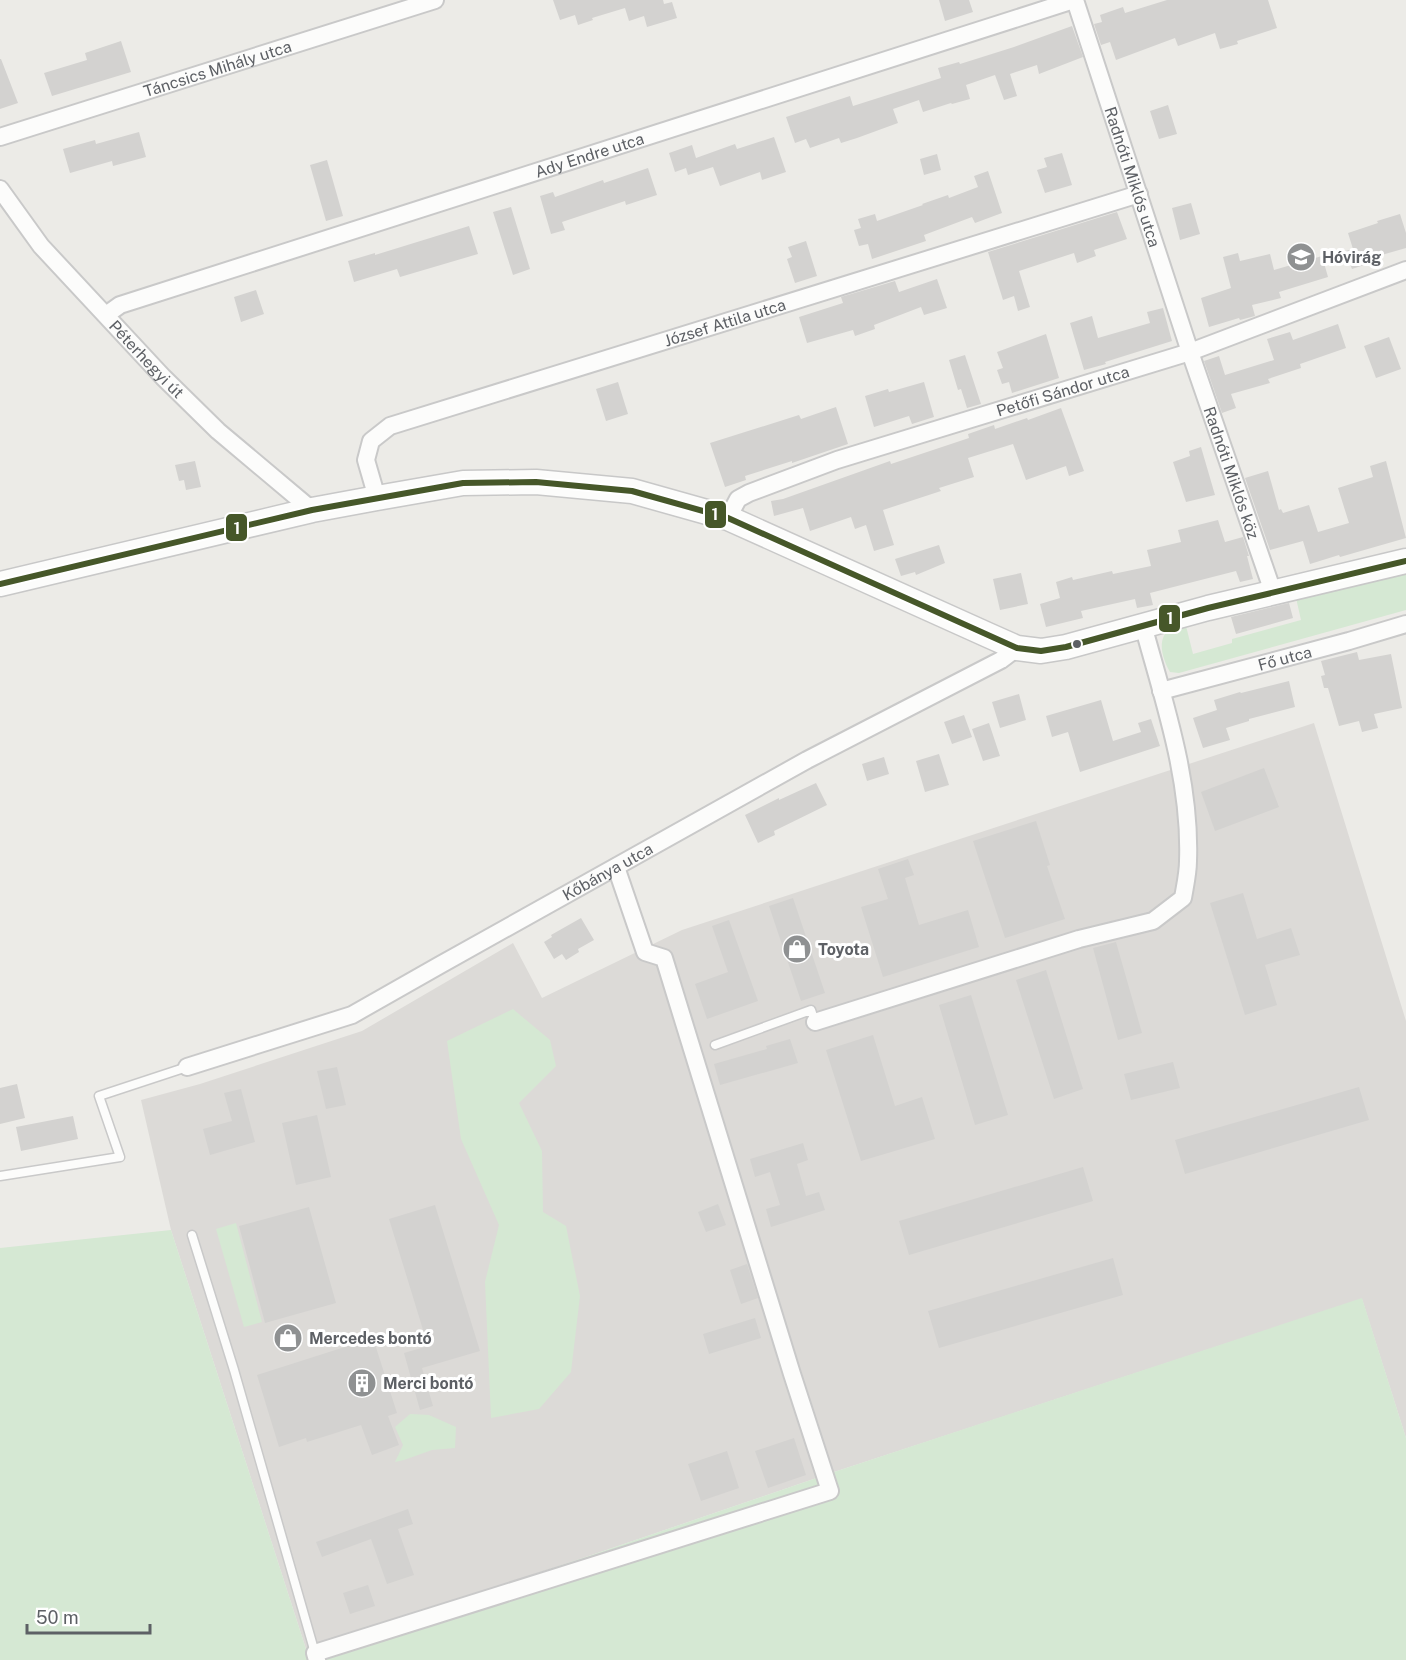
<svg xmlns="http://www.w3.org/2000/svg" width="1406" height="1660" viewBox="0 0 1406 1660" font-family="'Public Sans',sans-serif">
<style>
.industrial{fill:#dcdad7}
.green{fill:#d5e8d3}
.building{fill:#d3d2d0}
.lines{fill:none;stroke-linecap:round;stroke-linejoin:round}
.lane-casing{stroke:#c9c9c9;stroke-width:11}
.street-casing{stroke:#c9c9c9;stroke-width:20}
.secondary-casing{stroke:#c8c8c8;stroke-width:27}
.lane{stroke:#fcfcfb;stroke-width:8}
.street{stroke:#fcfcfb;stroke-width:16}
.secondary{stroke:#fcfcfb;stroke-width:24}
.bus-1-casing{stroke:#fff;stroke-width:10}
.bus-1{stroke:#465729;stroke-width:6}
.bus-dot{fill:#5d6065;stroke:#fff;stroke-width:2}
.labels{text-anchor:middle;stroke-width:6;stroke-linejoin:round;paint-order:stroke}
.street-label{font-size:16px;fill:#5d6065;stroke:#fff}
.poi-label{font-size:16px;font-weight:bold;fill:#5d6065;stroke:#fff;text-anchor:start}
.line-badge{stroke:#fff;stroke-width:2}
.badge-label{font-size:16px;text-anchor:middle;font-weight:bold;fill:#fff}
</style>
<rect width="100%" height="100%" fill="#ecebe7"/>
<path class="industrial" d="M1314 723 1406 1021V1438L1362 1299 834 1472 583 1558 306 1649 171 1230 141 1100 200 1084 362 1031 513 943 542 998 682 930Z"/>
<path class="green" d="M1406 570V610L1179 673 1170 672C1162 658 1156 638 1171 628 1175 625 1181 624 1185 622L1193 654 1232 643V639L1301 620 1296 598Z
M513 1009 550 1040 556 1066 519 1103 542 1151 543 1212 566 1226 580 1296 571 1372 539 1409 491 1418 485 1282 499 1225 461 1139 447 1041Z
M236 1223 262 1322 244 1327 216 1229Z
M171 1230 306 1649 583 1558 834 1472 1362 1298 1406 1438V1660H0V1248Z
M410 1414 429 1415 456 1427 455 1448 432 1450 404 1460 395 1462 403 1445 395 1427Z"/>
<path class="building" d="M553 0H663L664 4 672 2 677 18 647 27 644 16 629 21 625 8 592 18 593 20 578 25 575 15 560 20Z
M939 0H969L973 12 945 21Z
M1167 0H1268L1277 28 1237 41 1238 44 1220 49 1215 33 1178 46 1175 38 1116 60 1110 42 1101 45 1094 24 1102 22 1100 15 1123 7 1125 13Z
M1072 26 1083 57 1039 74 1037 65 1010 74 1017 96 1004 100 995 75 966 85 970 99 952 104 951 103 923 112 919 100 893 109 898 123 857 138 841 143 839 138 810 148 806 139 795 143 786 117 850 96 853 106 941 78 938 68 959 62 960 64 1014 47Z
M121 41 131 72 52 96 44 73 87 60 85 53Z
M0 59H1L18 103 0 109Z
M1168 105 1177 134 1159 139 1150 111Z
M139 132 146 157 113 166 112 161 70 173 63 149 95 140 96 144Z
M774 137 786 172 762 180 760 172 720 186 713 167 688 175 686 168 675 172 669 153 692 145 696 158 735 144 737 149Z
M1062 153 1072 185 1045 193 1037 170 1047 167 1044 158Z
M937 154 941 170 924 175 920 159Z
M327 160 343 216 326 221 310 165Z
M648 168 657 195 626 205 625 201 562 222 565 230 551 234 540 196 553 192 555 197 603 180 604 183Z
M988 171 1002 213 975 223 972 217 924 235 926 241 872 259 868 244 859 246 854 230 861 228 858 219 875 214 877 221 923 205 922 204 948 195 949 198 978 187 974 176Z
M1191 203 1200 234 1180 240 1172 208Z
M511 207 530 269 513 275 493 212Z
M1117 212 1127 239 1094 250 1096 256 1077 263 1074 253 1019 271 1030 307 1018 311 1014 296 1003 300 988 252Z
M1400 214 1406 233V248L1378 256 1379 260 1352 269 1345 251 1353 249 1348 233 1378 223 1377 221Z
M469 226 478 254 400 277 397 269 354 282 348 261 375 253V255Z
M806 241 817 276 795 283 787 259 792 257 788 247Z
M1238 253 1240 261 1270 254 1274 270 1322 256 1328 277 1279 292 1281 298 1252 305 1255 316 1240 320 1239 318 1209 327 1201 298 1231 288 1223 257Z
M937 279 947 308 924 315 921 307 874 325 875 329 855 336 853 330 807 343 799 317 843 303 841 297 895 281 899 292Z
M256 290 264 314 241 322 234 297Z
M1163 308 1172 341 1105 362 1106 364 1084 370 1070 323 1092 316 1098 338 1150 323 1147 312Z
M1338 324 1346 348 1300 364 1301 368 1268 379 1270 383 1231 394 1236 408 1222 413 1204 361 1219 356 1225 375 1274 360 1267 339 1290 332 1293 340Z
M1046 334 1059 378 1012 393 1009 382 1002 384 997 370 1003 368 997 352Z
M1389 337 1401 369 1376 378 1364 346Z
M965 355 981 404 967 408 961 389 958 390 949 360Z
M618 382 628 414 606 421 596 389Z
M924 382 934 417 912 424 909 416 874 427 865 396 888 389 889 392Z
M836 407 848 444 792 463V461L745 476 746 480 725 487 710 443 799 415 801 419Z
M1061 408 1084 471 1069 476 1066 466 1026 480 1013 444 968 458 974 477 939 488 941 491 883 510 894 545 874 551 866 525 855 529 851 517 810 531 803 508 774 516 771 501 783 499 890 461 891 464 969 438 968 434 994 425 995 429 1027 418 1028 420Z
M1201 447 1215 495 1186 502 1173 462 1190 456 1189 451Z
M195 461 201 487 186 490 184 480 179 481 175 465Z
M1386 461 1406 538 1340 557 1339 555 1310 564 1303 541 1270 550 1245 478 1268 471 1279 510 1281 509 1283 513 1309 505 1318 532 1349 523 1338 488 1373 477 1370 466Z
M1218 520 1225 542 1243 537 1249 556H1247L1253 579 1240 582 1236 571 1150 593 1153 605 1137 608 1135 599 1081 611 1083 618 1046 627 1040 604 1060 598 1056 582 1072 577 1073 580 1112 571 1113 574 1151 566 1147 550 1181 542 1178 530Z
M939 545 945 563 916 575 915 572 901 576 895 559Z
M1021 573 1028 604 1000 610 993 579Z
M1289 603 1293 618 1236 634 1231 617Z
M1357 652 1359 660 1391 654 1402 708 1374 714 1378 728 1362 732 1359 721 1339 726 1328 688H1324L1321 676 1325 675 1321 661Z
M1289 681 1295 707 1249 719V721L1226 728 1230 740 1203 748 1193 718 1217 710 1214 700 1240 692 1241 693Z
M1019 694 1026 720 1000 728 992 702Z
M1101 700 1113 741 1141 732 1138 723 1151 719 1160 746 1080 772 1068 732 1052 737 1046 716Z
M964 715 972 737 952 744 944 722Z
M989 723 1000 756 983 761 972 729Z
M939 754 949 785 925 792 916 761Z
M884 757 889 774 867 781 862 764Z
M1264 768 1279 807 1215 831 1201 792Z
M816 783 827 805 774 831 775 835 758 843 745 815 779 798V800Z
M1036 821 1050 865 1047 866 1065 919 1005 938 973 841Z
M908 859 914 875 905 878 919 925 968 910 979 947 883 977 861 907 888 899 878 869Z
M1243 893 1257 939 1291 928 1300 955 1265 965 1277 1005 1245 1015 1210 903Z
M793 898 825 993 801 1001 769 906Z
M581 918 594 940 578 949 579 952 566 960 562 954 554 959 544 942 552 937 551 935Z
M729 920 758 1001 707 1019 695 984 728 972 712 926Z
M1116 942 1142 1033 1118 1040 1093 948Z
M1046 970 1083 1089 1054 1099 1016 980Z
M971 995 1008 1115 975 1125 939 1005Z
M873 1035 895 1106 922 1097 935 1139 861 1161 826 1050Z
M790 1039 798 1063 720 1085 714 1064 767 1049 766 1046Z
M1173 1062 1180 1088 1131 1100 1124 1074Z
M337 1067 346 1105 326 1109 317 1071Z
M17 1084 25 1118 0 1124V1088Z
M1359 1087 1369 1120 1185 1174 1175 1140Z
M241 1089 255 1142 210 1155 203 1129 232 1121 224 1093Z
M317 1115 331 1177 296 1185 282 1123Z
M73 1116 78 1139 21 1151 16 1127Z
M803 1143 808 1160 797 1164 806 1196 819 1192 825 1210 771 1227 766 1209 780 1205 770 1172 755 1177 750 1159Z
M1083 1167 1093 1201 909 1255 899 1221Z
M718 1204 726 1225 706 1232 698 1212Z
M435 1205 480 1351 422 1368 433 1406 420 1410 404 1353 428 1346 389 1219Z
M309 1207 336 1303 265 1323 239 1226Z
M1113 1258 1123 1295 939 1348 928 1311Z
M747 1264 758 1298 741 1304 730 1270Z
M755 1318 761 1338 709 1354 703 1334Z
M373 1338 397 1413 388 1416 399 1445 372 1455 361 1425 307 1442 306 1438 279 1447 257 1375Z
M794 1438 806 1475 768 1488 755 1451Z
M727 1451 739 1488 701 1501 688 1464Z
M408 1509 413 1524 398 1529 414 1575 387 1584 371 1539 322 1557 316 1542Z
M368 1585 375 1606 350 1614 343 1593Z"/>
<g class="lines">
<g class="lane-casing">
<path id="lane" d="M715 1045 811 1010 815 1022
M0 1176 120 1157 99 1096 187 1067
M192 1235 234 1370 315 1653"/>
</g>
<g class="street-casing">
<g id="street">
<path id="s1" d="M1075 0 1190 352 1273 592"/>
<path id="s2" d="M0 137 435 0"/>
<path id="s3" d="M0 189 41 246 163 377 218 431 312 510"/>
<path id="s4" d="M106 315 120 305 1074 0"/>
<path id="s5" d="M377 498 366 460 371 441 390 426 1139 194"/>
<path id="s6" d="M728 518 738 499 749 493 837 460 1190 352 1406 270"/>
<path id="s7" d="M1161 691 1349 641 1406 624"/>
<path d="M815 1022 1079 939 1153 921 1183 898C1185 886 1188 873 1188 861 1191 780 1164 702 1143 625"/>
<path id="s8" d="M187 1067 352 1015 440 965 807 760 1001 660 1017 648"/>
<path d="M317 1660 315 1653 830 1491 792 1374 664 958 645 952 616 867"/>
</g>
</g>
<g class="secondary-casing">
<path id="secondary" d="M0 584 312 510 377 498 463 483 536 482 632 491 728 518 990 636 1017 648 1041 651 1066 647 1208 608 1406 561"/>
</g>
<use href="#lane" class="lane"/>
<use href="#street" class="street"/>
<use href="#secondary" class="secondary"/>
<g class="bus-1-casing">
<path id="bus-1" d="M0 584 312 510 463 483 536 482 632 491 728 518 1017 648 1041 651 1066 647 1208 608 1406 561"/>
</g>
<use href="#bus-1" class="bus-1"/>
</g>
<defs>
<g id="school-disc" transform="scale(1.5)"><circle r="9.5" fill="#8f9192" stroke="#fff"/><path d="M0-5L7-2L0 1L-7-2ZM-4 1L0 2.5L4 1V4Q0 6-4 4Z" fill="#fff"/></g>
<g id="shop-disc" transform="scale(1.5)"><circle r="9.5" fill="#8f9192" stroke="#fff"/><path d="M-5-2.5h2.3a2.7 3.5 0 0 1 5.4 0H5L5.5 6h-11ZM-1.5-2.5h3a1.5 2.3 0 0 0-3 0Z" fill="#fff"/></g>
<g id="building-disc" transform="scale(1.5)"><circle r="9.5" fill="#8f9192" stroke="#fff"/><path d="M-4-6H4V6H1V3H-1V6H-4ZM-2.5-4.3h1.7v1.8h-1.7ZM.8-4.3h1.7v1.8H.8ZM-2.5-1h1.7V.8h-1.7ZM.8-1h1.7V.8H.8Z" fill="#fff"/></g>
</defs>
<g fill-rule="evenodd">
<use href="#school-disc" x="1301" y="257"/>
<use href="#shop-disc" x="797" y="949"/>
<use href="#shop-disc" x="288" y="1338"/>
<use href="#building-disc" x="362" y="1383"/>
</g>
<circle class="bus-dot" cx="1077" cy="644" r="5"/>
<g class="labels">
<g class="street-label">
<text dy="6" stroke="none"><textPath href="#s2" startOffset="228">Táncsics Mihály utca</textPath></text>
<text dy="6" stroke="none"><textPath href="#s4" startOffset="510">Ady Endre utca</textPath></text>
<text dy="6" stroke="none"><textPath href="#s1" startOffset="186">Radnóti Miklós utca</textPath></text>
<text dy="6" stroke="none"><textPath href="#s5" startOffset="434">József Attila utca</textPath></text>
<text dy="6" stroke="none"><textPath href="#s3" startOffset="225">Péterhegyi út</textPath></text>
<text dy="6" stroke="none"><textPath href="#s6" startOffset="364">Petőfi Sándor utca</textPath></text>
<text dy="6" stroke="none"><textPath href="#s1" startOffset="498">Radnóti Miklós köz</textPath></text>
<text dy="6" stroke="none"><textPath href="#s7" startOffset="128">Fő utca</textPath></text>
<text dy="6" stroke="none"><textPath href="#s8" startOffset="466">Kőbánya utca</textPath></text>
</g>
<g class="poi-label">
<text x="1322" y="263">Hóvirág</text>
<text x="818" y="955">Toyota</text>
<text x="309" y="1344">Mercedes bontó</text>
<text x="383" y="1389">Merci bontó</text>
</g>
</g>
<g class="line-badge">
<rect x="704" y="500" width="23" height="29" rx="6" fill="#465729"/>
<rect x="225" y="513" width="23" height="29" rx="6" fill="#465729"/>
<rect x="1158" y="604" width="23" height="29" rx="6" fill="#465729"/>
</g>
<g class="badge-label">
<text x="715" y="520">1</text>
<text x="237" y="534">1</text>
<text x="1170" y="624">1</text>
</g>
<path d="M27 1624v9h123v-9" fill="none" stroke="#5d6065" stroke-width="3"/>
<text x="36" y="1624" font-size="18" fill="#5d6065" stroke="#ffffff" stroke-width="4.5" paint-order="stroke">50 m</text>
</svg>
